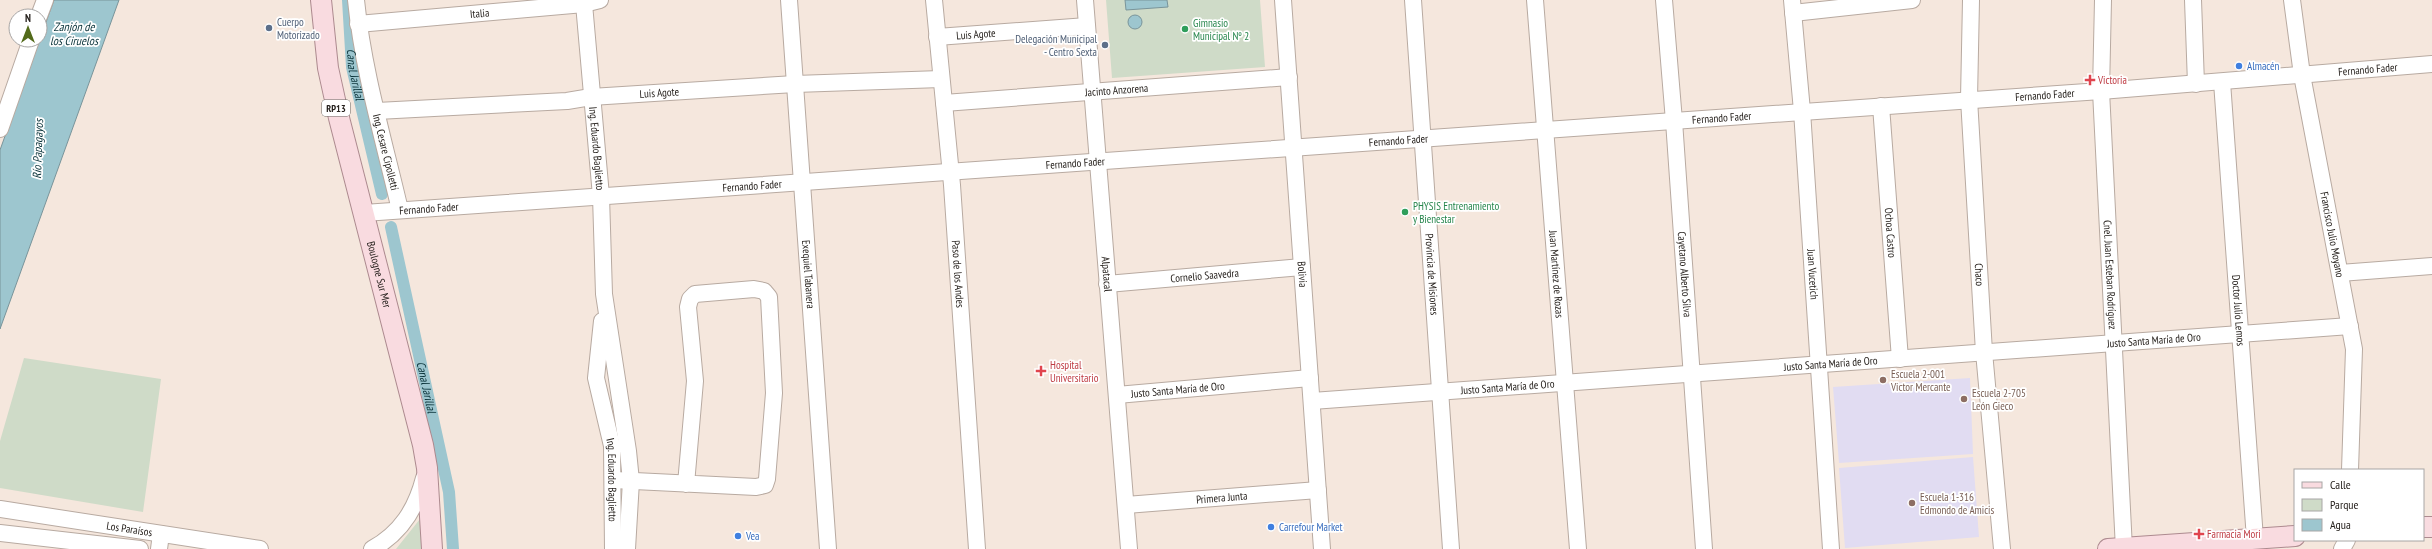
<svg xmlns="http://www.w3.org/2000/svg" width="2432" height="549" viewBox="0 0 2432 549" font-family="'PT Sans Narrow',sans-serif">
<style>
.education{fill:#e1dcf2}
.green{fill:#cfdbc8}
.water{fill:#9dc6cf;stroke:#79949a}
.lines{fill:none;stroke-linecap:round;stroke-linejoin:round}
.canal{stroke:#9dc6cf;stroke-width:12}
.minor-casing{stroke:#b8aaa1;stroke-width:18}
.major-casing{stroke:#ad8a8f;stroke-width:22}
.minor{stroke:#fff;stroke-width:16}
.major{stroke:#f9dbe0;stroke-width:20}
.service-dot{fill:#5c6f8a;stroke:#fff;stroke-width:1.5}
.leisure-dot{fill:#2e9e5b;stroke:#fff;stroke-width:1.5}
.shop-dot{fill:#3f7fe0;stroke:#fff;stroke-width:1.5}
.health-dot{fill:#e0444e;stroke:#fff;stroke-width:1.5}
.education-dot{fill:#8d6e63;stroke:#fff;stroke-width:1.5}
.labels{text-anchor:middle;stroke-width:3.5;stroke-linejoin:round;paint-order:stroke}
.shield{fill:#fff;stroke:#676461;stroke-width:1}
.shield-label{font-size:10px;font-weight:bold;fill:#26211d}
.street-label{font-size:11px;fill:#26211d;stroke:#fff}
.service-label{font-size:11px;fill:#4e5e75;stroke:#fff;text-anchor:start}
.leisure-label{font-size:11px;fill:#27864d;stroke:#fff;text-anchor:start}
.shop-label{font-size:11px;fill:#366cbe;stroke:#fff;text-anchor:start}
.health-label{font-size:11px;fill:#be3a42;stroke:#fff;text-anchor:start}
.education-label{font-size:11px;fill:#785e54;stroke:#fff;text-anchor:start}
.water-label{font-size:12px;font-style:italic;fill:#0b343b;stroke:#fff}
</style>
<rect width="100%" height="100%" fill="#f5e7dd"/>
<path class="education" d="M1970 378 1973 454 1839 463 1833 387Z
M1973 457 1979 537 1845 548 1839 468Z"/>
<path class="green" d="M1106 0H1260L1265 67 1112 78Z
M24 358 161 379 143 512 0 488V441Z
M424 514 425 549H396Z"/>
<path class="water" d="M54 0H119L0 329V150Z
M1125 0H1167L1168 7 1126 10Z
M1128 22a7 7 0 1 1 14 0a7 7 0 1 1-14 0Z"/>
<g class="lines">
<g class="canal">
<path id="s1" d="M348 0 352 67 382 194"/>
<path id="s2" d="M391 227 449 492 453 549"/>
</g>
<g class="minor-casing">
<g id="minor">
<path id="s3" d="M356 0C363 71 384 141 400 210"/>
<path id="s4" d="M789 0 828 549"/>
<path id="s5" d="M934 0 952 185 977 549"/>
<path id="s6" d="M1085 0 1129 549"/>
<path id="s7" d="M1283 0 1322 549"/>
<path id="s8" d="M1413 0 1451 549"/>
<path id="s9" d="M1535 0 1578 549"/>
<path id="s10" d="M1664 0 1674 121 1704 549"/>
<path id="s11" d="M1792 0 1802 111 1831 549"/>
<path id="s12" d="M1971 0 1969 99 1984 352 2002 549"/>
<path id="s13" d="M2103 0 2101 91 2124 549"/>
<path d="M2193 0 2196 84"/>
<path id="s14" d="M2292 0 2302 75 2354 349 2350 470"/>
<path id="s15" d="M584 4 601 196 604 294 628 451 631 481 627 549"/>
<path d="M1793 13 1912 0"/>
<path d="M39 16 45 0"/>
<path id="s16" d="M358 24 584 4 600 0"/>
<path id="s17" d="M937 37 1087 26"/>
<path id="s18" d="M2222 82 2255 539"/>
<path id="s19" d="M944 103 1289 77"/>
<path id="s20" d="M1881 106 1900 359"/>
<path id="s21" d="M377 111 567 101 591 97 795 84 941 79"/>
<path d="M0 129 31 40"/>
<path id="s22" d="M364 213 2101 91 2432 64"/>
<path d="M2340 273 2432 266"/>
<path id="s23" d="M1107 284 1302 267"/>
<path id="s24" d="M602 321 596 378 612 446 613 549"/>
<path id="s25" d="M1117 395 1310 378"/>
<path id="s26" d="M1312 401 2350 326"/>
<path d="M614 480C661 482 709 485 756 487L765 485 767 479 774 393 769 297 764 291 754 289 695 294 690 299 688 307 695 381 686 484"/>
<path id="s27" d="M1126 505 1318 490"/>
<path id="s28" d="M0 509 260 549"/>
<path d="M0 533 140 549"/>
<path d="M159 549 161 534"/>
<path d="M372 549C401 533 416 509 424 478"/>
<path d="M2342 549 2347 540"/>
</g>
</g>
<g class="major-casing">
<g id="major">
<path id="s29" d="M321 0 328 68 339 118 423 445 427 468 432 549"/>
<path d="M2423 527H2432"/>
<path d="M2108 549 2295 536"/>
</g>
</g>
<use href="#minor" class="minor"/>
<use href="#major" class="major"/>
</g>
<g class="service-dot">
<circle cx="269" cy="28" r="4"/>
<circle cx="1105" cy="45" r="4"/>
</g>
<g class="leisure-dot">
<circle cx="1185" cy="29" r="4"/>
<circle cx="1405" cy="212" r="4"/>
</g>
<g class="shop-dot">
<circle cx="2239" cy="66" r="4"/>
<circle cx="1271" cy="527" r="4"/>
<circle cx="738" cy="536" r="4"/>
</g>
<g class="health-dot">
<path d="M2088 74h4v4h4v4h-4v4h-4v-4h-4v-4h4z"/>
<path d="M1039 365h4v4h4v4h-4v4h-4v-4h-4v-4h4z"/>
<path d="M2197 528h4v4h4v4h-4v4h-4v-4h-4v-4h4z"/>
</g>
<g class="education-dot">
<circle cx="1883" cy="380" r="4"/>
<circle cx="1964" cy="399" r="4"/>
<circle cx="1912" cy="503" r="4"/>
</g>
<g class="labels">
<rect class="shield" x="322" y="100" width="28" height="16" rx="3"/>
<g class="shield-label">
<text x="336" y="112">RP13</text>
</g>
<g class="street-label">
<text dy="4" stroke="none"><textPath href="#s16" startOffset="122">Italia</textPath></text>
<text dy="4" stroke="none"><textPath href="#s17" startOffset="39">Luis Agote</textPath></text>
<text dy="4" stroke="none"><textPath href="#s22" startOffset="2009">Fernando Fader</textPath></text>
<text dy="4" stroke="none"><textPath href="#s19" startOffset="173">Jacinto Anzorena</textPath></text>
<text dy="4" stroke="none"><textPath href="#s21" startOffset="283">Luis Agote</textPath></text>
<text dy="4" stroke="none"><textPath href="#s22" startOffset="1685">Fernando Fader</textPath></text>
<text dy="4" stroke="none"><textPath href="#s22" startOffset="1361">Fernando Fader</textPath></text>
<text dy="4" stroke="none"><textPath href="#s22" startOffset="1037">Fernando Fader</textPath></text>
<text dy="4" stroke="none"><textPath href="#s15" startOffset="145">Ing. Eduardo Baglietto</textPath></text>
<text dy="4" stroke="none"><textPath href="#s3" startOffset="155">Ing. Cesare Cipolletti</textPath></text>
<text dy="4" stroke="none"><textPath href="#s22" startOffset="713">Fernando Fader</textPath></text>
<text dy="4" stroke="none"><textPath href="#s22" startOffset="389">Fernando Fader</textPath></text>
<text dy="4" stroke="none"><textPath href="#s22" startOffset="65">Fernando Fader</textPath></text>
<text dy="4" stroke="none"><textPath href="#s20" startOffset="127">Ochoa Castro</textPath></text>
<text dy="4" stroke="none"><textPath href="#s14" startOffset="238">Francisco Julio Moyano</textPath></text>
<text dy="4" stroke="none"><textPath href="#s29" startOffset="281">Boulogne Sur Mer</textPath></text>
<text dy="4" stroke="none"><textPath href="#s5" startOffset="275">Paso de los Andes</textPath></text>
<text dy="4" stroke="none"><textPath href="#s7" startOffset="275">Bolivia</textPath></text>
<text dy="4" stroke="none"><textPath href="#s8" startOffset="275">Provincia de Misiones</textPath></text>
<text dy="4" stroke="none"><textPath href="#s9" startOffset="275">Juan Martínez de Rozas</textPath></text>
<text dy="4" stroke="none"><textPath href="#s10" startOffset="275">Cayetano Alberto Silva</textPath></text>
<text dy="4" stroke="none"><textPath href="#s11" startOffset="275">Juan Vucetich</textPath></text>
<text dy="4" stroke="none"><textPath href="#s4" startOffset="275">Exequiel Tabanera</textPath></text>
<text dy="4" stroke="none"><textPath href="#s6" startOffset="275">Alpatacal</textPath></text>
<text dy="4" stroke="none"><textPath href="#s12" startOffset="275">Chaco</textPath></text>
<text dy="4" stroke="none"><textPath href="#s13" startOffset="275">Cnel. Juan Esteban Rodríguez</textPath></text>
<text dy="4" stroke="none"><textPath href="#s23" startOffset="98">Cornelio Saavedra</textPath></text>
<text dy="4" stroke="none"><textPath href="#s18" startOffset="229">Doctor Julio Lemos</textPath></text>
<text dy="4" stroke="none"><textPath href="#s26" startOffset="844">Justo Santa María de Oro</textPath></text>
<text dy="4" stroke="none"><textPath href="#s26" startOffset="520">Justo Santa María de Oro</textPath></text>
<text dy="4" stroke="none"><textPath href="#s26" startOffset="196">Justo Santa María de Oro</textPath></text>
<text dy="4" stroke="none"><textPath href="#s25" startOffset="61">Justo Santa María de Oro</textPath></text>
<text dy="4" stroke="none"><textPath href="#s24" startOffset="161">Ing. Eduardo Baglietto</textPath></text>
<text dy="4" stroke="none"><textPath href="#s27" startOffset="96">Primera Junta</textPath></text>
<text dy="4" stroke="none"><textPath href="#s28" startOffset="131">Los Paraísos</textPath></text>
</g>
<g class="service-label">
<text x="277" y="26">Cuerpo<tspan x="277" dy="13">Motorizado</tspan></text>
<text x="1097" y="43" text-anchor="end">Delegación Municipal<tspan x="1097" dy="13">- Centro Sexta</tspan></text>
</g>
<g class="leisure-label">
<text x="1193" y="27">Gimnasio<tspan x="1193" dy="13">Municipal Nº 2</tspan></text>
<text x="1413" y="210">PHYSIS Entrenamiento<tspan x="1413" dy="13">y Bienestar</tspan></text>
</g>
<g class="shop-label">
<text x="2247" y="70">Almacén</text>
<text x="1279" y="531">Carrefour Market</text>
<text x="746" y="540">Vea</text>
</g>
<g class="health-label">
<text x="2098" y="84">Victoria</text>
<text x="1050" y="369">Hospital<tspan x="1050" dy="13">Universitario</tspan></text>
<text x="2207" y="538">Farmacia Mori</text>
</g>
<g class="education-label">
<text x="1891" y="378">Escuela 2-001<tspan x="1891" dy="13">Victor Mercante</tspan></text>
<text x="1972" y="397">Escuela 2-705<tspan x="1972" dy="13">León Gieco</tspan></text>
<text x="1920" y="501">Escuela 1-316<tspan x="1920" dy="13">Edmondo de Amicis</tspan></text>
</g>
<g class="water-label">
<text x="74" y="31">Zanjón de<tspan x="74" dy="14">los Ciruelos</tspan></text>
<text dy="4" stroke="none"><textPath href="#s1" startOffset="75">Canal Jarillal</textPath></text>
<text transform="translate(38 149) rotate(-88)" y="4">Río Papagayos</text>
<text dy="4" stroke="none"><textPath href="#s2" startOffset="164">Canal Jarillal</textPath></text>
</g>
</g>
<rect x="2294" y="469" width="130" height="72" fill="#ffffff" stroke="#a8a6a5"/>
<rect x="2302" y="482" width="20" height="6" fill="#f9dbe0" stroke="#a8a6a5"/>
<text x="2330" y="489" font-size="12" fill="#26211d">Calle</text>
<rect x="2302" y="499" width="20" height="12" fill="#cfdbc8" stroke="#a8a6a5"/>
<text x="2330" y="509" font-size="12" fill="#26211d">Parque</text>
<rect x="2302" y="519" width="20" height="12" fill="#9dc6cf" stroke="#a8a6a5"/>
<text x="2330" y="529" font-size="12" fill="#26211d">Agua</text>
<g transform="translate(28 28)"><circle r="19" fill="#ffffff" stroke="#a8a6a5"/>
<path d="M0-3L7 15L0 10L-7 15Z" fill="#526a1a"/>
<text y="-6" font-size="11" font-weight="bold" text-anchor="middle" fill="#26211d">N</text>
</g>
</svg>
